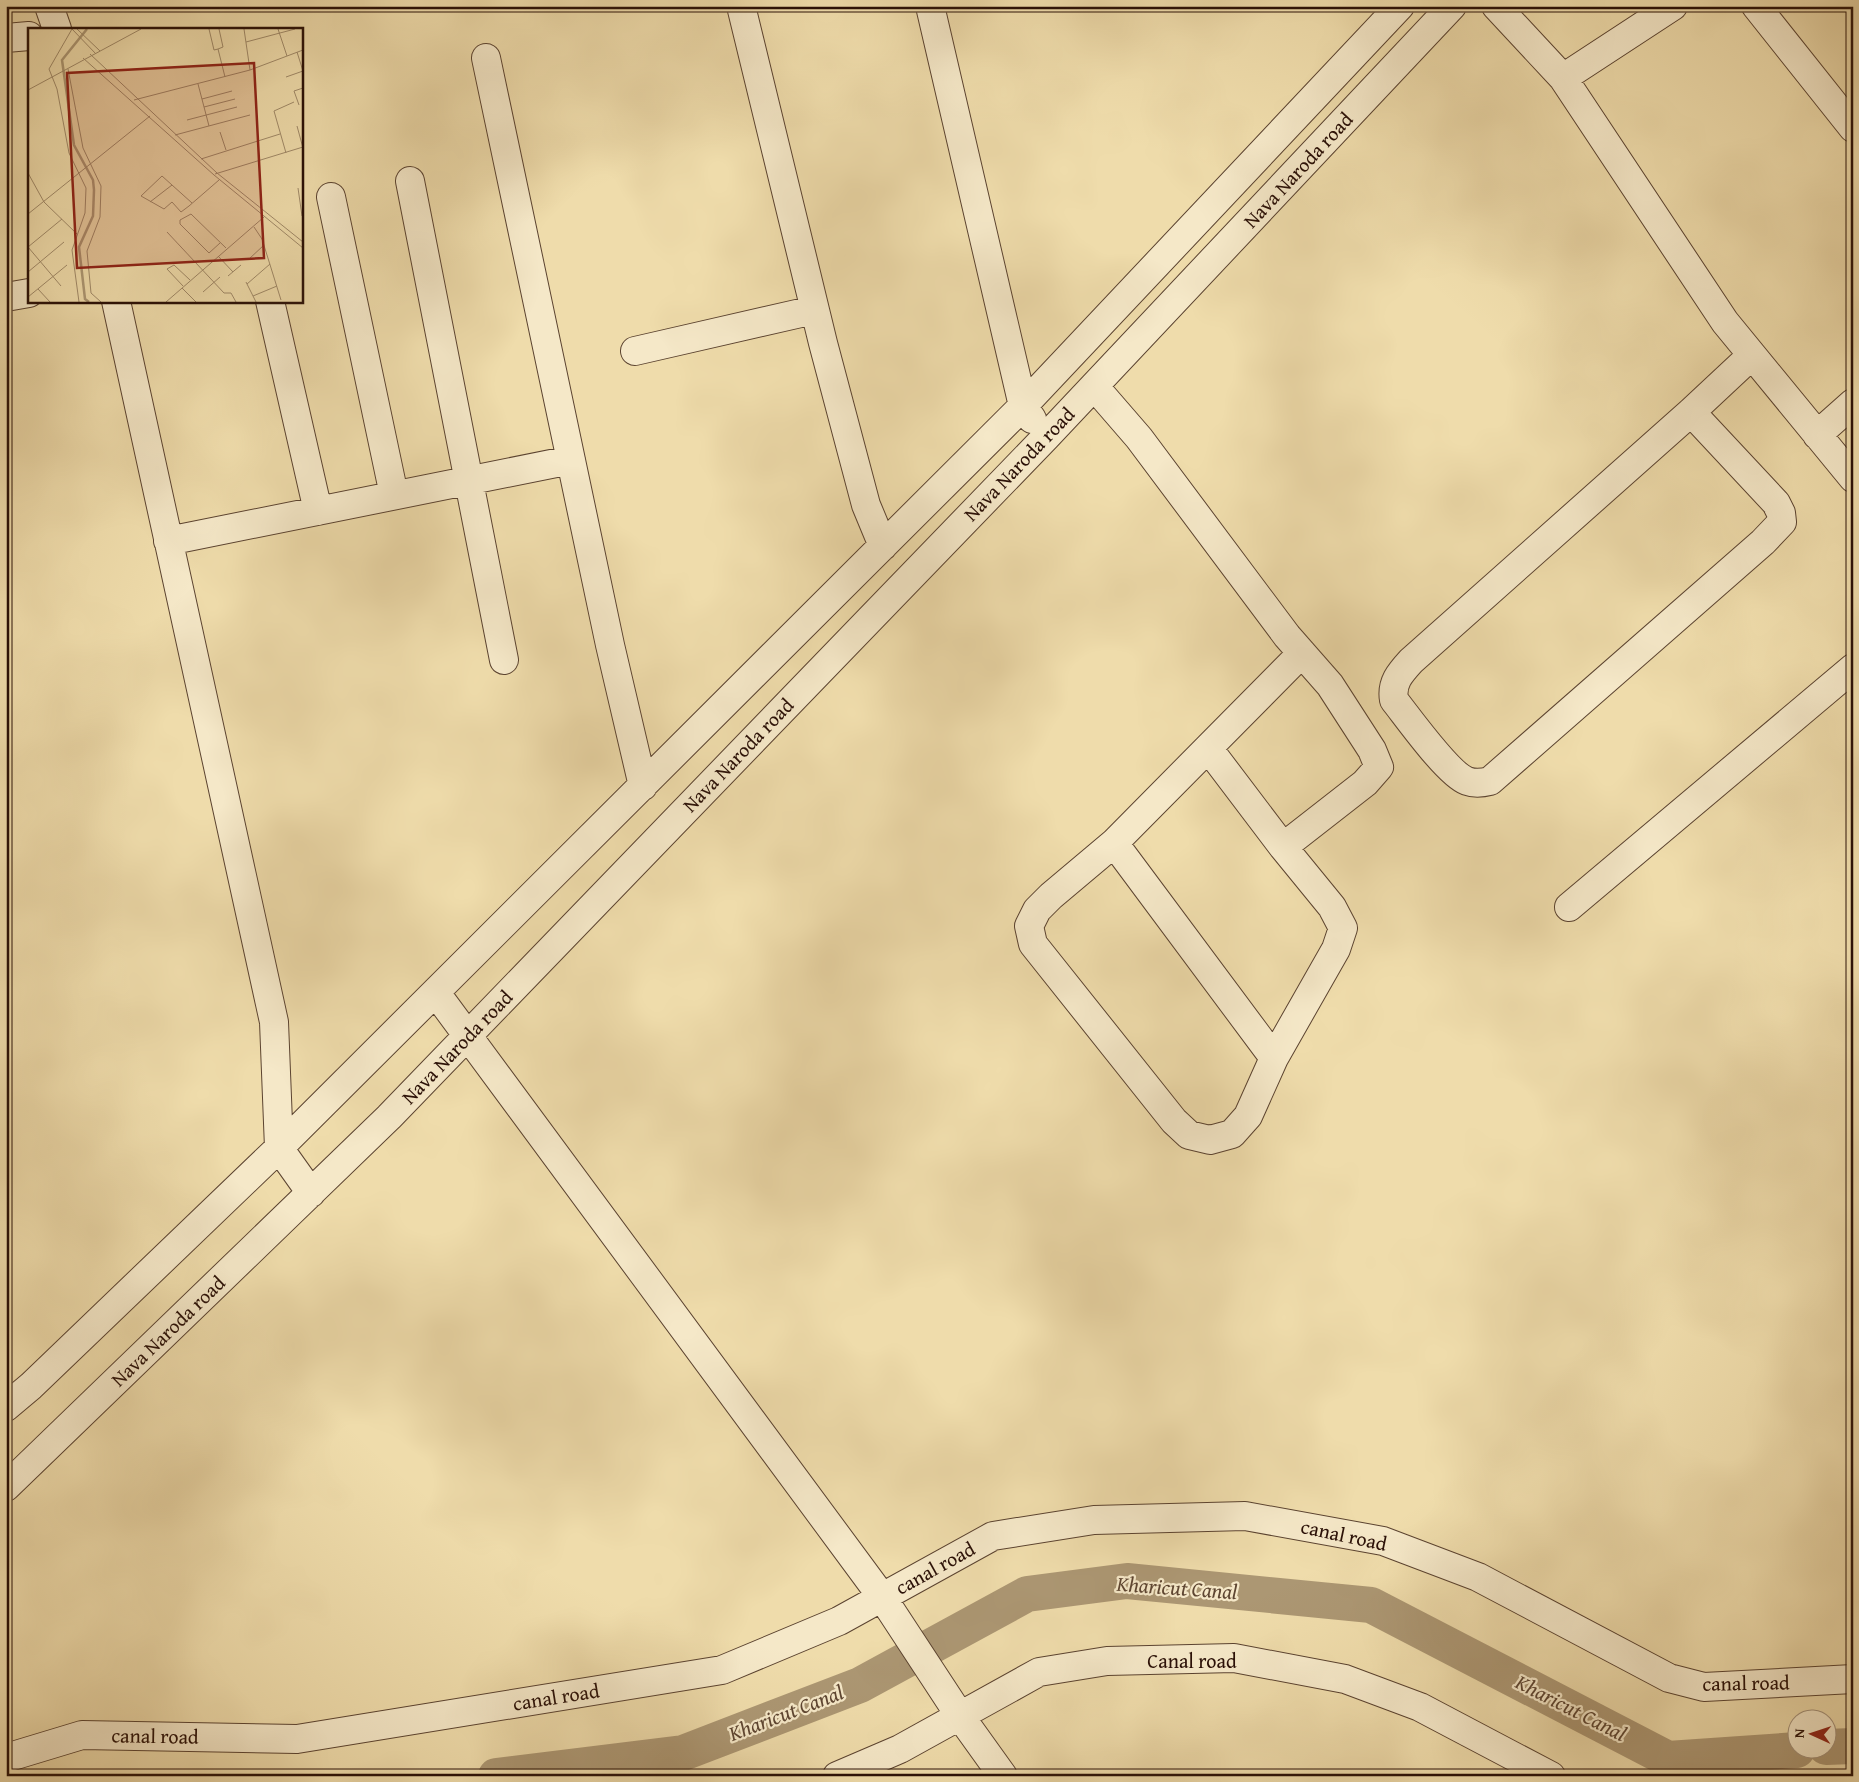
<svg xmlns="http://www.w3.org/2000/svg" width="1859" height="1782" viewBox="0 0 1859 1782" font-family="'Gentium Book Plus',serif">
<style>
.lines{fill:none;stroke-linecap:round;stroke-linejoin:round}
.canal{stroke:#ac9773;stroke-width:36}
.minor-casing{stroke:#5b4330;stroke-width:30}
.minor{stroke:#f5e8c8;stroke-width:28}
.labels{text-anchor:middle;stroke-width:4.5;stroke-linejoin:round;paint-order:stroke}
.street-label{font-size:20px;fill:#2a1007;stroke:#f5e8c8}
.water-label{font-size:21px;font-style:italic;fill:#5e4632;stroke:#f5e8c8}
.inset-river{fill:none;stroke:#ac9773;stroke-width:2.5}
.inset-road{fill:none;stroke:#a08a69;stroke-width:1}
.view{fill:#8f2418;fill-opacity:0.15;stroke:#8f2418;stroke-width:2.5}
.inset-edge{fill:none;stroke:#2a1007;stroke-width:2.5}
</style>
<rect width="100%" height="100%" fill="#efdcab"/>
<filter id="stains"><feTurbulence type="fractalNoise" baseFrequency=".004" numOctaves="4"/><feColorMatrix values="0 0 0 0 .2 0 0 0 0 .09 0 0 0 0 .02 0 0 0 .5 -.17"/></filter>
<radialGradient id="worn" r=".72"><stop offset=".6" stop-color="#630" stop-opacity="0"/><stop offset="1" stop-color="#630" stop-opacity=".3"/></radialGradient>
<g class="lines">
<path class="canal" d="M1826 1747 1853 1746
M496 1776 683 1753 860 1685 1027 1594 1127 1581 1371 1605 1668 1759 1797 1750"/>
<g class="minor-casing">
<path id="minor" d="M49 6 57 29
M741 6 823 343 866 505 883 546
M930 6 1023 406 1032 419
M1496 6 1563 78 1725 322 1853 478
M1756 6 1853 128
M6 38 29 36
M486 58 610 645 643 786
M1563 78 1673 6
M410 181 504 660
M331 197 394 495
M6 297 29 293
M116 301 274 1022 279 1148 311 1193
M270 301 318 511
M635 351 814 310
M1094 386 1139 438 1287 636 1330 685 1372 750 1379 767 1365 783 1283 847 1332 907 1343 928 1336 949 1274 1058 1248 1116 1232 1134 1210 1140 1189 1135 1174 1121 1033 944 1029 926 1037 910 1051 896 1114 843 1302 653
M1691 412 1776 503 1781 513 1782 522 1763 542 1490 781C1482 783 1475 784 1467 781 1448 774 1409 719 1394 700 1391 683 1400 673 1411 661L1691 412 1752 355
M1817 435 1853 403
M168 541 571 460
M1208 748 1283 847
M1114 843 1274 1058
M1569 907 1853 668
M436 993 882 1597 960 1716 1003 1776
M6 1407 31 1386 279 1148 1023 406 1400 6
M6 1487 389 1117 1046 437 1452 6
M6 1758 82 1735 297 1739 722 1670 839 1621 993 1536 1094 1520 1245 1516 1383 1541 1478 1577 1669 1678 1704 1687 1853 1679
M837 1776 900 1749 1039 1672 1107 1661 1234 1658 1345 1679 1420 1707 1551 1776"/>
</g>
<use href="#minor" class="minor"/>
</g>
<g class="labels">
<g class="street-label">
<text transform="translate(1298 170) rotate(-47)" y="7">Nava Naroda road</text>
<text transform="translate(1019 464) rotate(-46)" y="7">Nava Naroda road</text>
<text transform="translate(738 755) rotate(-46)" y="7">Nava Naroda road</text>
<text transform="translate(457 1047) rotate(-46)" y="7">Nava Naroda road</text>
<text transform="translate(168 1331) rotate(-44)" y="7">Nava Naroda road</text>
<text transform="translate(1344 1535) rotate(12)" y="7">canal road</text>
<text transform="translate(935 1568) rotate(-29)" y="7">canal road</text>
<text x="1192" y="1668">Canal road</text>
<text transform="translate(1746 1683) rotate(-1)" y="7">canal road</text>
<text transform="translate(556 1697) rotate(-9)" y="7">canal road</text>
<text transform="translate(155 1736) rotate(1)" y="7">canal road</text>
</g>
<g class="water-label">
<text transform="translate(1177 1588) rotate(4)" y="7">Kharicut Canal</text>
<text transform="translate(1571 1708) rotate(27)" y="7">Kharicut Canal</text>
<text transform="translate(786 1713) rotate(-21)" y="7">Kharicut Canal</text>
</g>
</g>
<g transform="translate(28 28)">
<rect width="275" height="275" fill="#efdcab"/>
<path class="inset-river" d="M59 1 34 32 46 117 65 152 66 162 65 188 51 219 57 271 61 274"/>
<path class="inset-road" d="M44 1 21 41 29 61 41 125 58 160 57 185 44 222 51 274M44 1 68 26M49 1 72 23M181 1 186 22 190 21M216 1 222 42M250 1 259 28M218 14 267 1M190 21 197 49M190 21 195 19 191 1M269 24 275 43M62 26 189 145 275 214M55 30 186 147 275 220M40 41 55 120 73 158 72 189 59 223 63 265 73 274M258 49 275 43M170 56 181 98M0 62 113 1M174 71 204 63M106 72 222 42 275 22M271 77 266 63 275 60M176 79 207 71M159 92 209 79M269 98 275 120M192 104 198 122M147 107 222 87M258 125 246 83 266 74M173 131 252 106M0 145 16 174 49 206M187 146 275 119M270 160 274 188M122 174 144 157M164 175 134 148 113 168 136 181 144 174 153 184 161 178 191 152M0 186 122 88M226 199 234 211 253 272M139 204 196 265H203L208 274M192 215 181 225 152 196V192L163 186 198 220M0 219 33 258M0 219 34 191M190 228 205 244M221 231 236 217M0 244 36 214M200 248 213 237M218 254 228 274M219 256 242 236M155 258 139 241 146 237 162 252M154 260 168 274M10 261 22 274M175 264 192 249M225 268 249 258M0 269 39 237M138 274 236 189"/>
<path class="view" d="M226 35 236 230 49 240 39 45Z"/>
<rect width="275" height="275" class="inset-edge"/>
</g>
<rect width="1859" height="1782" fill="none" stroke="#efdcab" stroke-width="25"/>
<rect x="8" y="8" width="1844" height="1767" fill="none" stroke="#2a1007" stroke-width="2.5"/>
<rect x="12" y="12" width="1834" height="1757" fill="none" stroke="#2a1007"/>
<g transform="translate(1812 1734) rotate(273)"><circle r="24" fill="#f5e8c8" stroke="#a4927b"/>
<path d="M0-4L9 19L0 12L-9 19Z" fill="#8f2418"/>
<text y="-8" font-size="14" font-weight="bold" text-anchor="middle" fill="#2a1007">N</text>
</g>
<rect width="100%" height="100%" filter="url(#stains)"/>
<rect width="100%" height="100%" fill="url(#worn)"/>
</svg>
